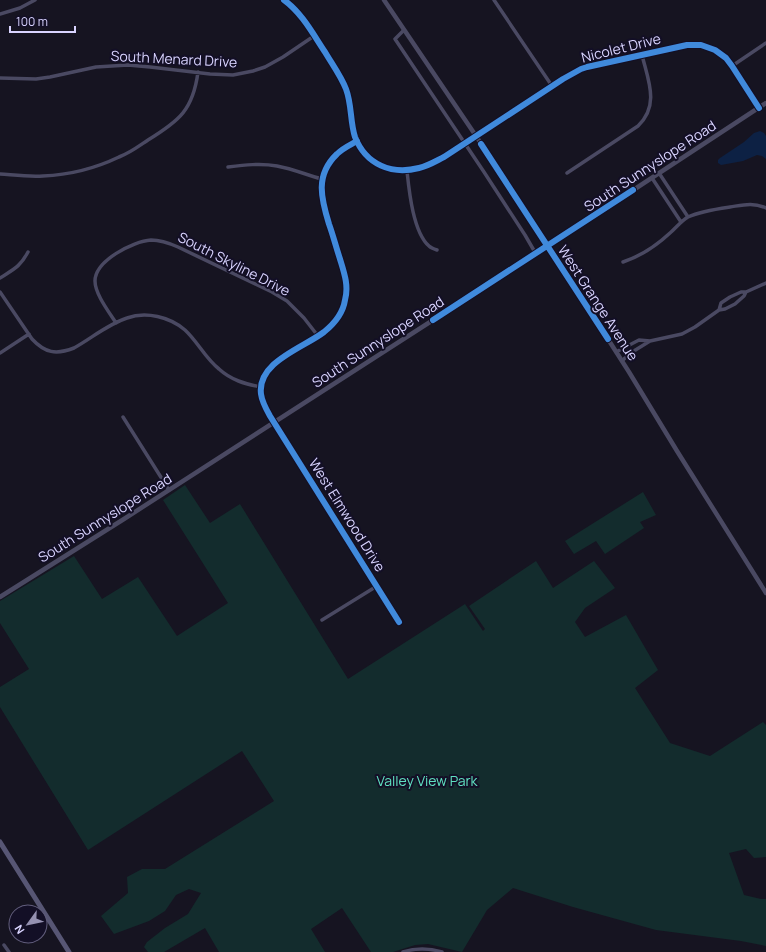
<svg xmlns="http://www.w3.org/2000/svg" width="766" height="952" viewBox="0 0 766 952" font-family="Manrope,sans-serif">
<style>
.green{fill:#132c2d}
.water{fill:#0d2144}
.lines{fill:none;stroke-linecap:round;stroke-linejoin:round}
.minor{stroke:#4a4962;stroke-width:3.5}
.tertiary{stroke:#4a4962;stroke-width:4.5}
.secondary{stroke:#575674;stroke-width:5}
.cycleway-casing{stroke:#130f26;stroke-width:8}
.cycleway{stroke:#408adc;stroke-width:6}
.labels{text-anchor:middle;stroke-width:4;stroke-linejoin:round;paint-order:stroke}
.street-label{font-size:14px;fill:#d9d4ff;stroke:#130f26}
.park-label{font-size:14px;fill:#5fe0c0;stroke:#130f26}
</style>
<rect width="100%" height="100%" fill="#161421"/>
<path class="green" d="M185 485 210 523 240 504 348 679 465 604 483 631 485 629 469 606 536 561 553 588 594 561 615 588 585 608 575 622 585 637 626 615 658 670 635 688 670 743 710 756 763 722 766 725V857L754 858 746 849 729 853 744 895 761 899H766V946L741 941 656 930 573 907 513 888 487 910 462 952 428 944 415 945 393 952H371L342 908 311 929 325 952H219L205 928 164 952H148L144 947 147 942 165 928 188 914 201 893 189 889 176 895 165 911 149 921 114 934 101 916 128 893 127 877 142 869H165L274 801 242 751 88 850 0 707V687L29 669 0 623V601L74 556 102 599 138 577 177 636 228 603 163 500Z
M643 492 656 515 640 522 644 528 605 554 596 541 574 554 565 541Z"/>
<path class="water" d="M760 131 764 133 766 136V159L762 156 757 155 743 161 721 165 718 163V160L720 158 744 142 754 133Z"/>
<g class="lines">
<path class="minor" d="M284 0C302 13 313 34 325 52 332 64 341 76 346 89 352 105 350 122 355 137 366 165 392 175 419 168 428 166 436 161 444 157L563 79 581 69 587 67 687 45H701L715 50 726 58 732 66 759 108
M494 0 552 86
M0 14 20 8 35 0
M404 30 395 39 484 172 525 235 536 254
M732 66 766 43
M0 78 36 79 50 77 96 67 128 65 150 67 210 74 233 75 253 71 265 67 283 57 314 36
M357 141C350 145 343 148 337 154 315 175 321 198 329 224 333 235 336 247 340 259 344 272 349 286 345 300 343 313 334 324 324 332 303 348 257 362 261 394 262 402 266 409 270 416L399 622
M228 167C244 165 261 163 277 166 293 169 307 175 322 179
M407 171C409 190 413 232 429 246 431 248 434 249 437 250
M567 173 638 126C660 105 648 80 642 55
M659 173 688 217
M0 174C14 175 28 177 43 176 68 175 96 168 119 157 130 153 139 146 148 140 179 121 193 110 198 72
M652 178 681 222
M623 262C641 256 656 246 670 233 676 228 681 221 688 217 701 211 716 209 730 207 743 205 753 202 766 208
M0 278C14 269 20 267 28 252
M0 292 32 339C45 353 56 355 74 348 92 338 108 324 127 318 146 311 170 317 185 330 198 342 205 358 219 369 231 380 245 384 261 387
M719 310 721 303 730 297 741 292H746L766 283
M116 323C109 312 95 294 95 281 95 261 133 241 151 240 161 240 169 243 178 247L272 292 287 301 304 318 318 336
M616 352 639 340 650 341 682 334 695 327 719 310 725 309 735 304 744 296 746 292
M0 353 29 334
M622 361 629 354 650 341
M123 417 169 490
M322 620 377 586
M4 945 9 952
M403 952C415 948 429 948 442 952"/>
<path class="tertiary" d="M384 0 476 136 583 300 629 372 677 451 766 593
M0 597 124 519 548 246 766 103"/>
<path class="secondary" d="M0 842 69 952"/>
<g class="cycleway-casing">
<path id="cycleway" d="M284 0C302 13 313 34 325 52 332 64 341 76 346 89 352 105 350 122 355 137 366 165 392 175 419 168 428 166 436 161 444 157L563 79 581 69 587 67 687 45H701L715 50 726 58 732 66 759 108
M357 141C350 145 343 148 337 154 315 175 321 198 329 224 333 235 336 247 340 259 344 272 349 286 345 300 343 313 334 324 324 332 303 348 257 362 261 394 262 402 266 409 270 416L399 622
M481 144 608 339
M433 320 633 190"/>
</g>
<use href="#cycleway" class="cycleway"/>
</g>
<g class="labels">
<g class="street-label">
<text transform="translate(621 48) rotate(-14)" y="5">Nicolet Drive</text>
<text transform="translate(174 59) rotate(3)" y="5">South Menard Drive</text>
<text transform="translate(650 166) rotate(-33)" y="5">South Sunnyslope Road</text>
<text transform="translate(234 264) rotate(27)" y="5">South Skyline Drive</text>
<text transform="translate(598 303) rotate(57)" y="5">West Grange Avenue</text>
<text transform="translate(378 342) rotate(-33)" y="5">South Sunnyslope Road</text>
<text transform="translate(347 515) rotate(58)" y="5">West Elmwood Drive</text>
<text transform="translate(105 518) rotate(-32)" y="5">South Sunnyslope Road</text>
</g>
<g class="park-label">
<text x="427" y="786">Valley View Park</text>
</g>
</g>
<g transform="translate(28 924) rotate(237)"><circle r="19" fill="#130f26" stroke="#625e7d"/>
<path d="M0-3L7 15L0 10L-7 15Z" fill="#9591b1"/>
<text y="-6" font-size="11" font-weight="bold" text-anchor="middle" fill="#d9d4ff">N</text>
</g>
<path d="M10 26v6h65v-6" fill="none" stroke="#d9d4ff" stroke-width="2"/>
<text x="16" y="26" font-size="12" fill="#d9d4ff" stroke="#130f26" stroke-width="3" paint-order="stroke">100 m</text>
</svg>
